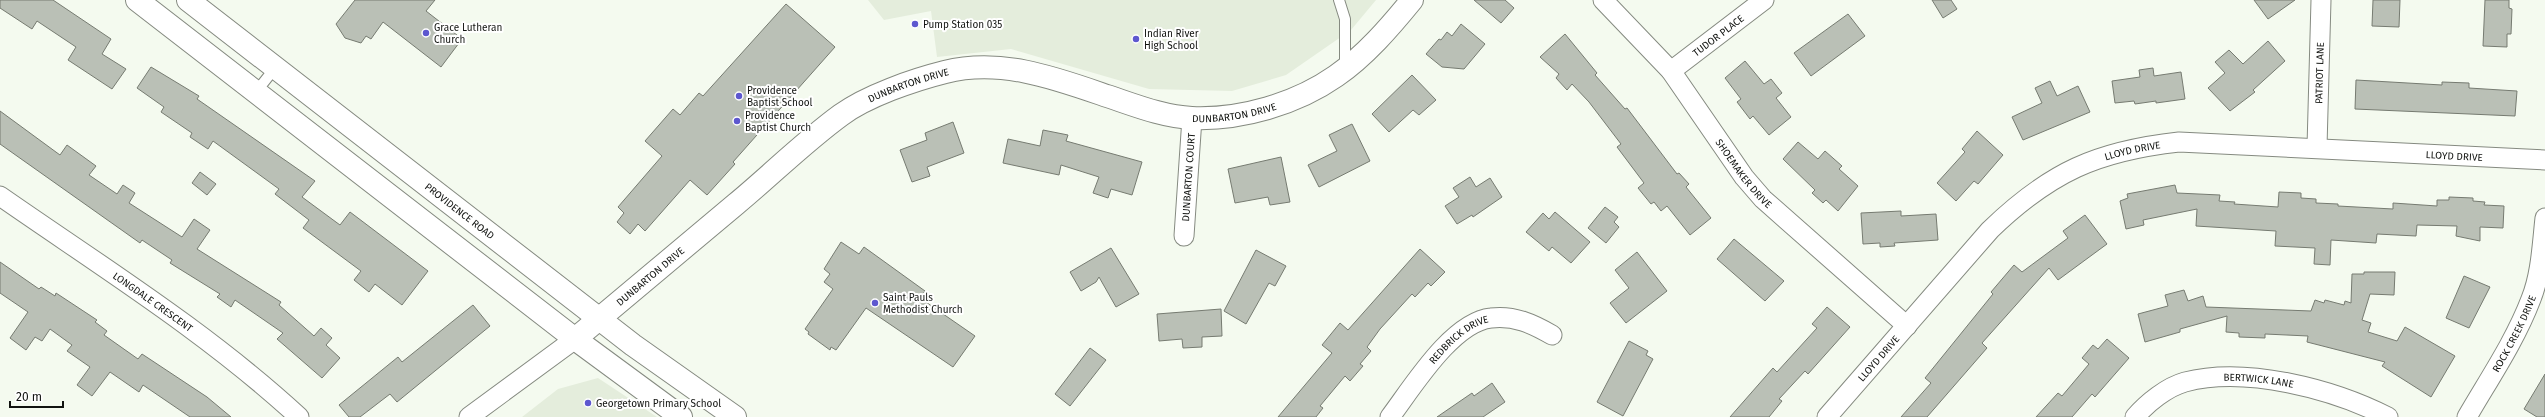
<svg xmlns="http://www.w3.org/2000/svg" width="2545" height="417" viewBox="0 0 2545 417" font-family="'Fira Sans',sans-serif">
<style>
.built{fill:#e4eddc}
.building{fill:#bac0b6;stroke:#767b71}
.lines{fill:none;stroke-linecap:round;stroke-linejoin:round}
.lane-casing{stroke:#858a80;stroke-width:12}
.street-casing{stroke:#858a80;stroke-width:21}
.secondary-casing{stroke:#858a80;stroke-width:24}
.lane{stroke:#fff;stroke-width:10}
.street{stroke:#fff;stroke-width:19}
.secondary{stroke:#fff;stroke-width:22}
.poi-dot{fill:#5d57cf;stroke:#fff;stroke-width:1.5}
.labels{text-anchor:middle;stroke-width:4;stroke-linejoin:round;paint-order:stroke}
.poi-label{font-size:10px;fill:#111310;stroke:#fff;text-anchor:start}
.street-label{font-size:10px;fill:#111310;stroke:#fff}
</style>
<rect width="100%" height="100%" fill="#f4faef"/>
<path class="built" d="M868 0H1376L1351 30 1286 75 1232 91 1149 89 1011 49 937 57 931 11 884 20Z
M598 378 657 417H522L558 389Z"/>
<path class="building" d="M0 0H53L111 39 102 54 126 69 112 89 68 60 76 47 37 21 32 29 0 8Z
M355 0H435L426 11 462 39 441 67 383 22 371 39 366 36 361 43 345 38 336 24Z
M1474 0H1505L1514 8 1501 23Z
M1932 0H1951L1957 9 1943 18Z
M2254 0H2295L2268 19Z
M2373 0H2400L2399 27 2372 26Z
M2485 0H2509V8L2512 9 2511 34H2507V47L2483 46Z
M786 4 835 47 733 162 735 164 707 195 690 180 645 231 638 224 630 234 617 222 624 213 618 207 662 156 645 141 673 109 680 115 699 93 703 96Z
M1848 14 1865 36 1811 76 1794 53Z
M1461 24 1485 44 1464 69 1442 67 1426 54 1439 39 1441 40 1447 32 1452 36Z
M1565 34 1597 73 1595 75 1625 109 1627 108 1677 174 1679 173 1689 184 1686 187 1711 218 1690 235 1667 206 1661 211 1654 202 1651 204 1638 188 1644 183 1617 147 1621 144 1589 102 1572 84 1567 90 1556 78 1559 74 1540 57Z
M2268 41 2285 61 2253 90 2255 92 2230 111 2208 88 2225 73 2215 62 2229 50 2243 64Z
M1745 61 1764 84 1771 79 1782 93 1776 98 1791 117 1769 135 1753 116 1750 119 1737 102 1741 99 1725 78Z
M151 67 199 96 197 99 315 181 302 197 340 225 350 212 428 271 402 305 375 284 369 292 354 280 361 271 303 228 309 220 275 194 279 189 213 141 208 149 190 137 192 133 161 112 164 107 137 88Z
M2153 68 2154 76 2181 72 2185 99 2156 103V101L2135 104 2134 101 2115 103 2112 81 2140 77 2139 70Z
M1412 75 1436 100 1419 115 1413 110 1389 132 1372 114Z
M2356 80 2442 85V82L2469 83V88L2517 91 2515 116 2355 109Z
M2050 81 2057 96 2078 86 2090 112 2023 140 2012 117 2042 103 2035 88Z
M0 111 60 155 67 145 96 166 89 175 117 194 123 185 135 193 129 203 182 237 194 219 210 230 197 249 281 302 279 305 314 336 321 328 332 338 326 345 340 358 322 378 277 339 283 333 235 300 231 307 217 297 220 294 170 263 172 260 142 240 140 243 0 144Z
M953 122 964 153 927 167 930 176 912 182 900 150 927 140 925 133Z
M1352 124 1370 161 1319 187 1308 165 1337 151 1329 135Z
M1043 130 1068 135 1066 141 1142 162 1132 195 1111 189 1108 198 1093 193 1099 177 1061 165 1059 175 1003 163 1008 139 1040 146Z
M1977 131 2003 155 1978 184 1974 181 1956 201 1937 183 1965 152 1962 149Z
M1798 142 1818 159 1825 151 1842 166 1839 169 1858 186 1838 211 1826 200 1823 203 1812 193 1815 190 1783 159Z
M1281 157 1290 202 1270 205 1268 197 1235 203 1228 169Z
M200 172 216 184 207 195 192 183Z
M1470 177 1476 187 1490 178 1502 197 1473 217 1472 215 1457 224 1445 206 1459 197 1453 188Z
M2175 185 2177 193 2220 195 2219 201 2235 202 2234 204 2278 207 2279 192 2301 193V198L2316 199V203L2338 204V206L2393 209V203L2437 206V200H2449V197L2473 198V201L2485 202 2484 205 2504 206 2503 228 2480 227V241L2456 236 2457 226 2417 225 2416 236 2377 234 2376 243 2331 240 2330 265 2314 264 2315 248 2275 246 2276 231 2196 226 2197 209 2143 220 2144 225 2126 229 2120 201 2128 198 2127 194Z
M1605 207 1618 217 1614 222 1619 227 1606 243 1588 228Z
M1901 211V216L1936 214 1938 240 1894 243 1895 246 1880 247V243L1863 244 1861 213Z
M1555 212 1590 242 1571 263 1552 247 1549 251 1526 232 1543 213 1549 219Z
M2085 215 2107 244 2058 280 2049 268 1982 343 1987 348 1927 417H1901L1931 383 1925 378 1993 294 1991 292 2014 265 2022 272 2068 238 2063 231Z
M1734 239 1784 281 1765 301 1717 259Z
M841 242 859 254 864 247 925 291 920 298 975 336 953 367 866 308 836 350 831 347 830 350 808 334 809 332 805 329 833 289 824 282 830 274 824 269Z
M1111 248 1139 294 1116 307 1099 277 1096 282 1081 291 1070 272Z
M1420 249 1445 272 1431 286 1428 283 1415 297 1412 294 1380 329 1367 347 1371 351 1360 364 1363 366 1350 381 1345 376 1320 406 1323 408 1316 417H1278L1332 353 1322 345 1340 323 1348 330Z
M1256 250 1286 266 1275 286 1269 283 1246 324 1224 311Z
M1637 252 1667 291 1626 323 1610 303 1629 288 1615 270Z
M0 262 39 289 41 287 55 296 56 293 97 320 95 322 107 331 104 335 138 359 142 354 207 397 231 417H190L143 385 139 392 110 372 92 396 77 385 90 367 67 351 72 345 50 329 42 341 35 337 26 350 10 338 28 312 0 293Z
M2364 272H2395L2394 295 2370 294 2362 320 2371 323 2368 332 2397 341 2405 327 2455 356 2431 397 2382 366 2385 362 2307 342 2308 336 2265 334V338L2239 337V333L2226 332 2227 316 2180 329V332L2145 342 2138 314 2168 306 2165 295 2184 290 2188 301 2203 296 2206 307 2311 311 2315 300 2324 303 2325 300 2344 305 2345 301 2351 303 2352 274H2364Z
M2464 276 2490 287 2469 328 2446 318Z
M473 305 490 326 397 402 390 394 360 417H349L339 405 398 357 402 362Z
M1827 307 1850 327 1808 374 1805 371 1779 399 1782 401 1769 417H1730L1773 368 1777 372 1817 328 1812 324Z
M1221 309 1222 336 1202 337V347L1183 348 1182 339 1159 341 1157 314Z
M2107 339 2129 358 2095 397 2092 394 2072 417H2036L2058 393 2062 396 2089 364 2082 358 2093 345 2098 349Z
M1629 341 1648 351 1646 355 1653 359 1623 416 1597 402Z
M1090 348 1106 360 1070 406 1055 394Z
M2545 374V417H2537L2524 409Z
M1492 383 1505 402 1483 417H1437L1472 393 1474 396Z"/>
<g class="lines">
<g class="lane-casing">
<path id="lane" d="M1339 0 1345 19V67
M256 92 275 68"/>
</g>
<g class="street-casing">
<g id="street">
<path id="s1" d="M1603 0 1671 71 1744 177 1763 199 1907 326"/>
<path id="s2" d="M1671 71 1764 0"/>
<path id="s3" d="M2317 147 2321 0"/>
<path id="s4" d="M0 196C102 267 208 333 299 417"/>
<path id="s5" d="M1184 236 1192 118"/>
<path d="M469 417 575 339"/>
<path id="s6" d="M1390 417C1412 388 1452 322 1491 318 1514 315 1533 324 1552 335"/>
<path id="s7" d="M1827 417 1990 230C2050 172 2097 151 2179 142L2545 160"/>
<path id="s8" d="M2135 417C2147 403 2167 387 2185 382 2246 366 2333 389 2388 417"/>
<path id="s9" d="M2467 417C2489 379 2515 341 2531 299 2541 274 2542 245 2545 218"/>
</g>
</g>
<g class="secondary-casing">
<g id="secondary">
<path d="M137 0 575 339 681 417"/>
<path id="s10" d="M188 0 633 345 735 417"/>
<path id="s11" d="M575 339C629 294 682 249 736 204 771 175 804 142 841 115 867 96 913 80 945 72 1001 58 1055 78 1107 96 1134 105 1164 117 1192 118 1241 120 1296 104 1336 76 1365 56 1390 27 1412 0"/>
</g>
</g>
<use href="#lane" class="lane"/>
<use href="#street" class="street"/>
<use href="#secondary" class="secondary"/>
</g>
<g class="poi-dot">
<circle cx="915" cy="24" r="4"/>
<circle cx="426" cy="33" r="4"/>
<circle cx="1136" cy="39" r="4"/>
<circle cx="739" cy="96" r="4"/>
<circle cx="737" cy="121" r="4"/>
<circle cx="875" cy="303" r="4"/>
<circle cx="588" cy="403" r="4"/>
</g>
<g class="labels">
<g class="poi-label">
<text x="923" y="28">Pump Station 035</text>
<text x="434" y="31">Grace Lutheran<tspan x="434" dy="12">Church</tspan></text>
<text x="1144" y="37">Indian River<tspan x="1144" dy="12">High School</tspan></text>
<text x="747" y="94">Providence<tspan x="747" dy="12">Baptist School</tspan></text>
<text x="745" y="119">Providence<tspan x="745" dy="12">Baptist Church</tspan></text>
<text x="883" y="301">Saint Pauls<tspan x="883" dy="12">Methodist Church</tspan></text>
<text x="596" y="407">Georgetown Primary School</text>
</g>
<g class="street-label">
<text dy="4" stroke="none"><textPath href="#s2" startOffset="59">TUDOR PLACE</textPath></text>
<text dy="4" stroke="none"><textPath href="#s3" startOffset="74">PATRIOT LANE</textPath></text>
<text dy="4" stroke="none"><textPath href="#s11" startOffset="422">DUNBARTON DRIVE</textPath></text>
<text dy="4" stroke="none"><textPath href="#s11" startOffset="758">DUNBARTON DRIVE</textPath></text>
<text dy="4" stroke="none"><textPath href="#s7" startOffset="414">LLOYD DRIVE</textPath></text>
<text dy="4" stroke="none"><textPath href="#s7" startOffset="737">LLOYD DRIVE</textPath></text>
<text dy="4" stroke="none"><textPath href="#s1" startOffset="224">SHOEMAKER DRIVE</textPath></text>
<text dy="4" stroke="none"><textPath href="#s5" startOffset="59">DUNBARTON COURT</textPath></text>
<text dy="4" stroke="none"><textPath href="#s10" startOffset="344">PROVIDENCE ROAD</textPath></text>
<text dy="4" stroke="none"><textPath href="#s11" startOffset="98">DUNBARTON DRIVE</textPath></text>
<text dy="4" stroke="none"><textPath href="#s4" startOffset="186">LONGDALE CRESCENT</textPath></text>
<text dy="4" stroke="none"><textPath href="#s9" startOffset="96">ROCK CREEK DRIVE</textPath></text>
<text dy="4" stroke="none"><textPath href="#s6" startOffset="105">REDBRICK DRIVE</textPath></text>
<text dy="4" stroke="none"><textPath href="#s7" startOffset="78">LLOYD DRIVE</textPath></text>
<text dy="4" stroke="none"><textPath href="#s8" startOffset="136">BERTWICK LANE</textPath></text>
</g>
</g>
<path d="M10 401v6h53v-6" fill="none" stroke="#111310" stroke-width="2"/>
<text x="16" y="401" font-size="12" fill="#111310" stroke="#ffffff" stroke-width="3" paint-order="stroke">20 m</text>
</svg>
